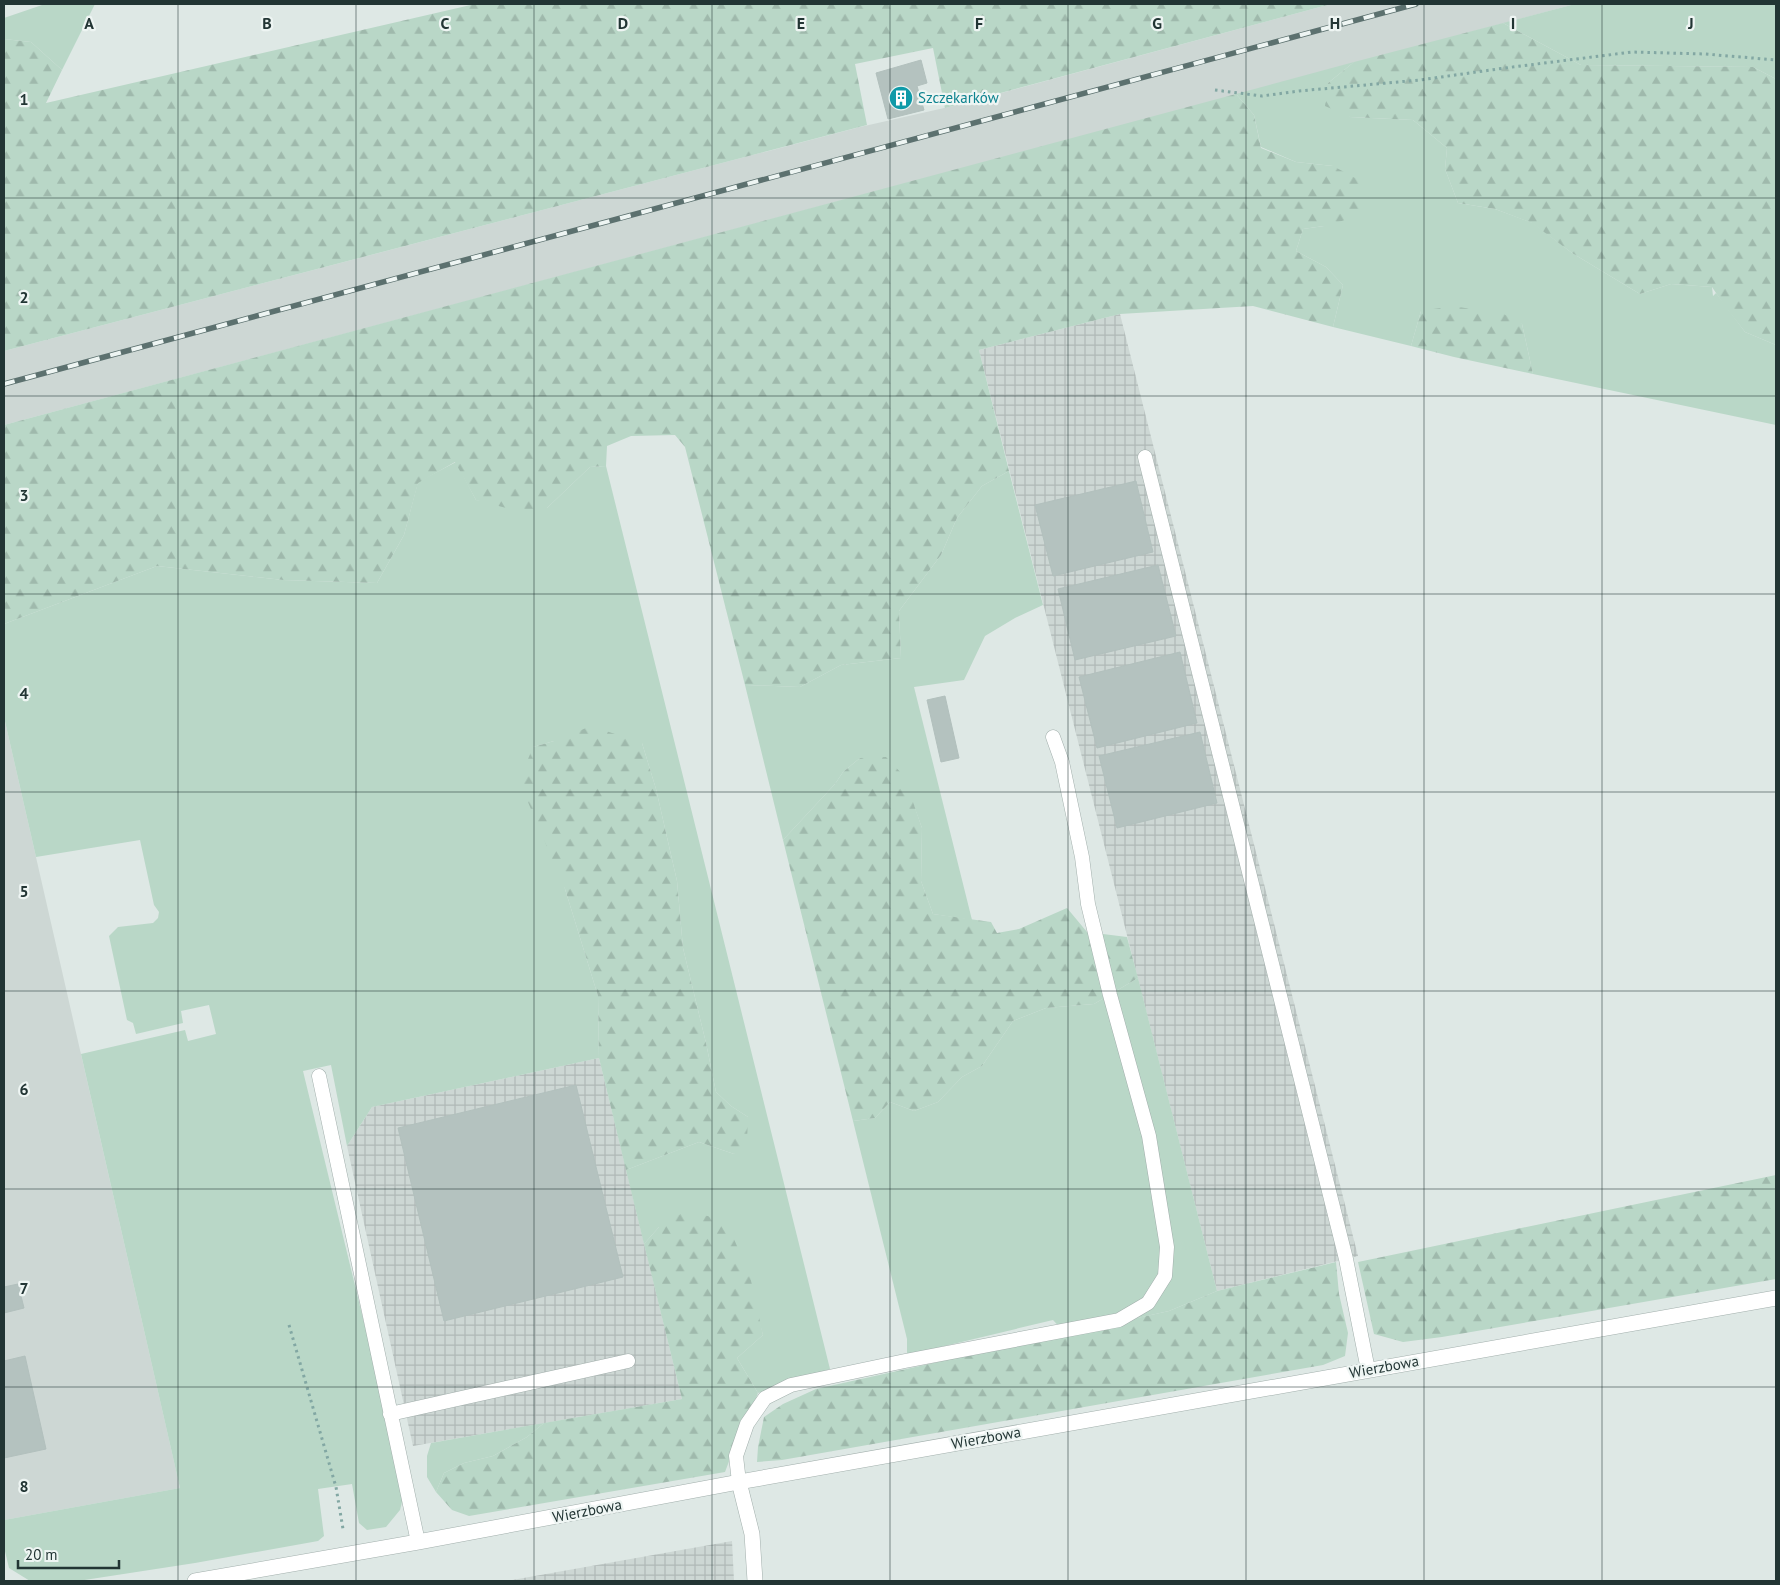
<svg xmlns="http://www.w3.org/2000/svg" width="1780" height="1585" viewBox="0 0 1780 1585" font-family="'PT Sans',sans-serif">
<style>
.built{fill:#cdd7d4}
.industrial{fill:url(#industrial-grid)}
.grass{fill:#b9d7c7}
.forest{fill:url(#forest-firs)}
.building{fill:#b4c2bf;stroke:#b2c0bd}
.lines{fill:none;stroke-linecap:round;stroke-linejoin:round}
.service-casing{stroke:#a2afac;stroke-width:15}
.minor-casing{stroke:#a2afac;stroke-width:16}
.tertiary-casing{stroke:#a2afac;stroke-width:16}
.path{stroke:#82a7a3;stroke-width:3;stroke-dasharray:2.5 4;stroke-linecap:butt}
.service{stroke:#fff;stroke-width:14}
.minor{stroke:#fff;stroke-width:15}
.tertiary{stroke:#fff;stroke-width:15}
.rail-casing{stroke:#5c716f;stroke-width:5.5}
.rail{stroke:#eef5f3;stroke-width:4;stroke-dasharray:11;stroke-linecap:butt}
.grid{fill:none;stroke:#223534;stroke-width:1;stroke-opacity:0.55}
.labels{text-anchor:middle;stroke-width:4.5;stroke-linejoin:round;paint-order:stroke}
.culture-label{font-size:15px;fill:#0d838f;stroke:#eef5f3;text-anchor:start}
.street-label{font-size:15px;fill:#223534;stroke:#eef5f3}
.grid-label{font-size:16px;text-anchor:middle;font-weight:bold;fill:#223534;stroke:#eef5f3;stroke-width:4.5;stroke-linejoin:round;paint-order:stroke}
</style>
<defs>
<pattern id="industrial-grid" width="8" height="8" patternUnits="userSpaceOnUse" patternTransform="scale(1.25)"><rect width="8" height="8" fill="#cdd7d4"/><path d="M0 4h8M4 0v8" fill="none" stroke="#b0b9b7"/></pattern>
<pattern id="forest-firs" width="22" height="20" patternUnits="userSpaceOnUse" patternTransform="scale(1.25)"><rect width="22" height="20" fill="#b9d7c7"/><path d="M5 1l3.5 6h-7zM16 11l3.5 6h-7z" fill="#9fb9ac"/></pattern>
</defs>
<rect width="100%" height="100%" fill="#dee8e5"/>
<path class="built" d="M1331 4H1575L4 425V351L860 127 953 106Z
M4 717 180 1488 4 1520Z"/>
<path class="industrial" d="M1120 314 1358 1256 1217 1291 979 350Z
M599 1058 682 1399 413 1446 347 1146 372 1107Z
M732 1541 734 1581H506Z"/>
<path class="grass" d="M45 4H95L62 70 31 42 4 39V18Z
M1575 4H1776V79L1753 67 1581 65 1503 23Z
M1354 62 1328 83 1350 117 1413 120 1447 148 1445 169 1458 203 1495 209 1533 223 1572 253 1640 294 1671 284 1712 287 1713 296 1716 293 1745 332 1776 345V425L1533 374 1522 324 1421 311 1411 346 1333 327 1343 285 1326 267 1296 251 1303 229 1324 226 1333 166 1296 162 1261 147 1254 115 1236 94Z
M456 462 476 500 547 508 590 467 606 466 830 1369 758 1393 737 1358 763 1335 756 1310 659 1227 644 1244 626 1170 699 1142 734 1154 748 1117 731 1106 716 1092 706 1043 683 948 677 881 656 789 642 743 554 741 533 747 565 889 598 996 599 1058 372 1107 347 1146 331 1065 303 1071 398 1463 404 1494 400 1510 386 1527 367 1530 359 1523 352 1484 318 1489 324 1536 318 1541 195 1563 78 1581H30L9 1568 4 1547V1520L180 1488 81 1054 185 1030 188 1041 216 1034 209 1005 181 1011 183 1023 136 1034 133 1023 127 1020 109 936 118 927 153 923 158 918 159 912 154 905 140 840 36 857 4 717V624L157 566 283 580 377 583 404 535 418 482Z
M1009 471 1043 605 1015 618 985 636 964 680 914 687 972 920 933 914 921 881 922 828 913 803 860 758 843 772 835 784 783 840 745 685 800 687 841 665 901 658 899 611 941 555 957 518 982 486Z
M1138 978 1217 1291 1169 1311 1066 1334 1053 1320 907 1355V1339L853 1121 875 1118 890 1102 914 1111 938 1102 962 1077 982 1066 1013 1021 1046 1008 1094 1004Z
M544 1423 527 1437 493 1456 464 1463 444 1473 436 1492 427 1477V1456L431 1443Z"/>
<path class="forest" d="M475 4H1331L945 108 933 48 855 64 867 125 4 351V39L31 42 62 70 46 103Z
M1503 23 1581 65 1753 67 1776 79V345L1745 332 1724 305 1712 287 1671 284 1640 294 1572 253 1532 223 1495 209 1458 203 1445 169 1447 148 1413 120 1350 117 1325 106 1328 83 1354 62Z
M1236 94 1254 115 1261 148 1296 162 1333 166 1359 180 1363 215 1324 226 1303 229 1296 251 1326 267 1343 285 1333 327 1253 306 1120 314 979 350 1009 471 982 486 957 518 941 555 899 611 901 658 841 665 800 687 745 685 685 447 675 435 631 436 607 446 606 466 590 467 547 508 521 512 476 500 455 462 418 483 404 535 377 583 283 580 157 566 4 624V425Z
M1452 306 1504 314 1522 324 1533 374 1454 357 1411 346 1421 311Z
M591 726 642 743 656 789 677 881 683 948 706 1043 716 1092 731 1106 748 1117 747 1141 734 1154 699 1142 626 1170 599 1058 598 996 565 889 519 781 533 747 554 741Z
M886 757 904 776 922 828 921 881 933 914 991 922 997 933 1019 929 1067 908 1087 932 1127 937 1138 978 1094 1004 1046 1008 1013 1021 982 1066 962 1077 938 1102 914 1111 890 1102 875 1118 853 1121 783 840 835 784 843 772 860 758Z
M1776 1175V1279L1442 1337 1403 1342 1374 1334 1358 1262Z
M682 1213 708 1216 730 1230 750 1276 763 1335 737 1358 758 1393 750 1414 737 1440 725 1472 469 1516 452 1510 436 1492 444 1473 464 1463 493 1456 527 1437 544 1423 682 1399 644 1244 659 1227Z
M1336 1262 1339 1294 1348 1333 1345 1356 1323 1365 782 1460 757 1462 758 1447 764 1417 783 1404 816 1389 1169 1311 1217 1291Z"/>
<path class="building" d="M921 60 927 83 917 86 924 110 888 119 876 73Z
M1136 481 1153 552 1053 576 1035 505Z
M1158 565 1176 636 1075 660 1058 589Z
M1180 652 1197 723 1097 748 1079 677Z
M945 696 959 758 941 762 927 700Z
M1200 732 1217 803 1117 828 1099 756Z
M576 1085 623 1277 444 1321 398 1128Z
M18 1284 24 1308 4 1313V1287Z
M25 1356 46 1449 4 1458V1361Z"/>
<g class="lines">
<g class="service-casing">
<path id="service" d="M1145 457 1346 1259 1368 1370
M319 1076 418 1542
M390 1414 628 1361
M739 1482 736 1456 747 1424 765 1398 791 1385 905 1361 1119 1320 1148 1303 1165 1276 1167 1247 1149 1136 1110 995 1088 904 1082 857 1062 762 1053 737"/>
</g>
<g class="minor-casing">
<path id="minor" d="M739 1482 752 1534 755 1581"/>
</g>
<g class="tertiary-casing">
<path id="tertiary" d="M195 1581 418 1542 739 1482 1776 1298"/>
</g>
<path class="path" d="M1215 90 1262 96 1299 91 1420 80 1505 68 1632 52 1705 54 1776 60
M289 1325 336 1487 343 1529"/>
<use href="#service" class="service"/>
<use href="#minor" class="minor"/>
<use href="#tertiary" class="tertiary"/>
<g class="rail-casing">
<path id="rail" d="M4 384 1416 4"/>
</g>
<use href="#rail" class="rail"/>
</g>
<path class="grid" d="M178 4V1581M356 4V1581M534 4V1581M712 4V1581M890 4V1581M1068 4V1581M1246 4V1581M1424 4V1581M1602 4V1581M4 198H1776M4 396H1776M4 594H1776M4 792H1776M4 991H1776M4 1189H1776M4 1387H1776"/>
<defs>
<g id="building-disc" transform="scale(1.25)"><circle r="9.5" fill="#0f9aa8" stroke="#eef5f3"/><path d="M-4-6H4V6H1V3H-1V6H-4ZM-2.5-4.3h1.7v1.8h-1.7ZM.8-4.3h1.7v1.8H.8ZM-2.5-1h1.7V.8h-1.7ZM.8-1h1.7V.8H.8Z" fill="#fff"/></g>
</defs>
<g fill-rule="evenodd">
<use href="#building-disc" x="901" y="98"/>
</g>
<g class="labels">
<g class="culture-label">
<text x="918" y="103">Szczekarków</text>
</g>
<g class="street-label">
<text transform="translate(1384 1367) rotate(-10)" y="5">Wierzbowa</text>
<text transform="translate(986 1438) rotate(-10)" y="5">Wierzbowa</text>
<text transform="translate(587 1511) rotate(-11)" y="5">Wierzbowa</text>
</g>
</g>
<g class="grid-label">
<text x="89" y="29">A</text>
<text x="267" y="29">B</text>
<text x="445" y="29">C</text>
<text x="623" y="29">D</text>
<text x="801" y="29">E</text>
<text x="979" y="29">F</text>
<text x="1157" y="29">G</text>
<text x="1335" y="29">H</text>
<text x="1513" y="29">I</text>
<text x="1691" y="29">J</text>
<text x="24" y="105">1</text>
<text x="24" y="303">2</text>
<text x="24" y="501">3</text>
<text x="24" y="699">4</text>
<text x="24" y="897">5</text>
<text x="24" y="1095">6</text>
<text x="24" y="1294">7</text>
<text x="24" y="1492">8</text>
</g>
<rect width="1780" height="1585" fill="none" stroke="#223534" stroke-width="10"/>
<path d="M18 1560v8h101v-8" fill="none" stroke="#223534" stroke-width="2.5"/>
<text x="25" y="1560" font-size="15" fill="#223534" stroke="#eef5f3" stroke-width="4" paint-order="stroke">20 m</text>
</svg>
